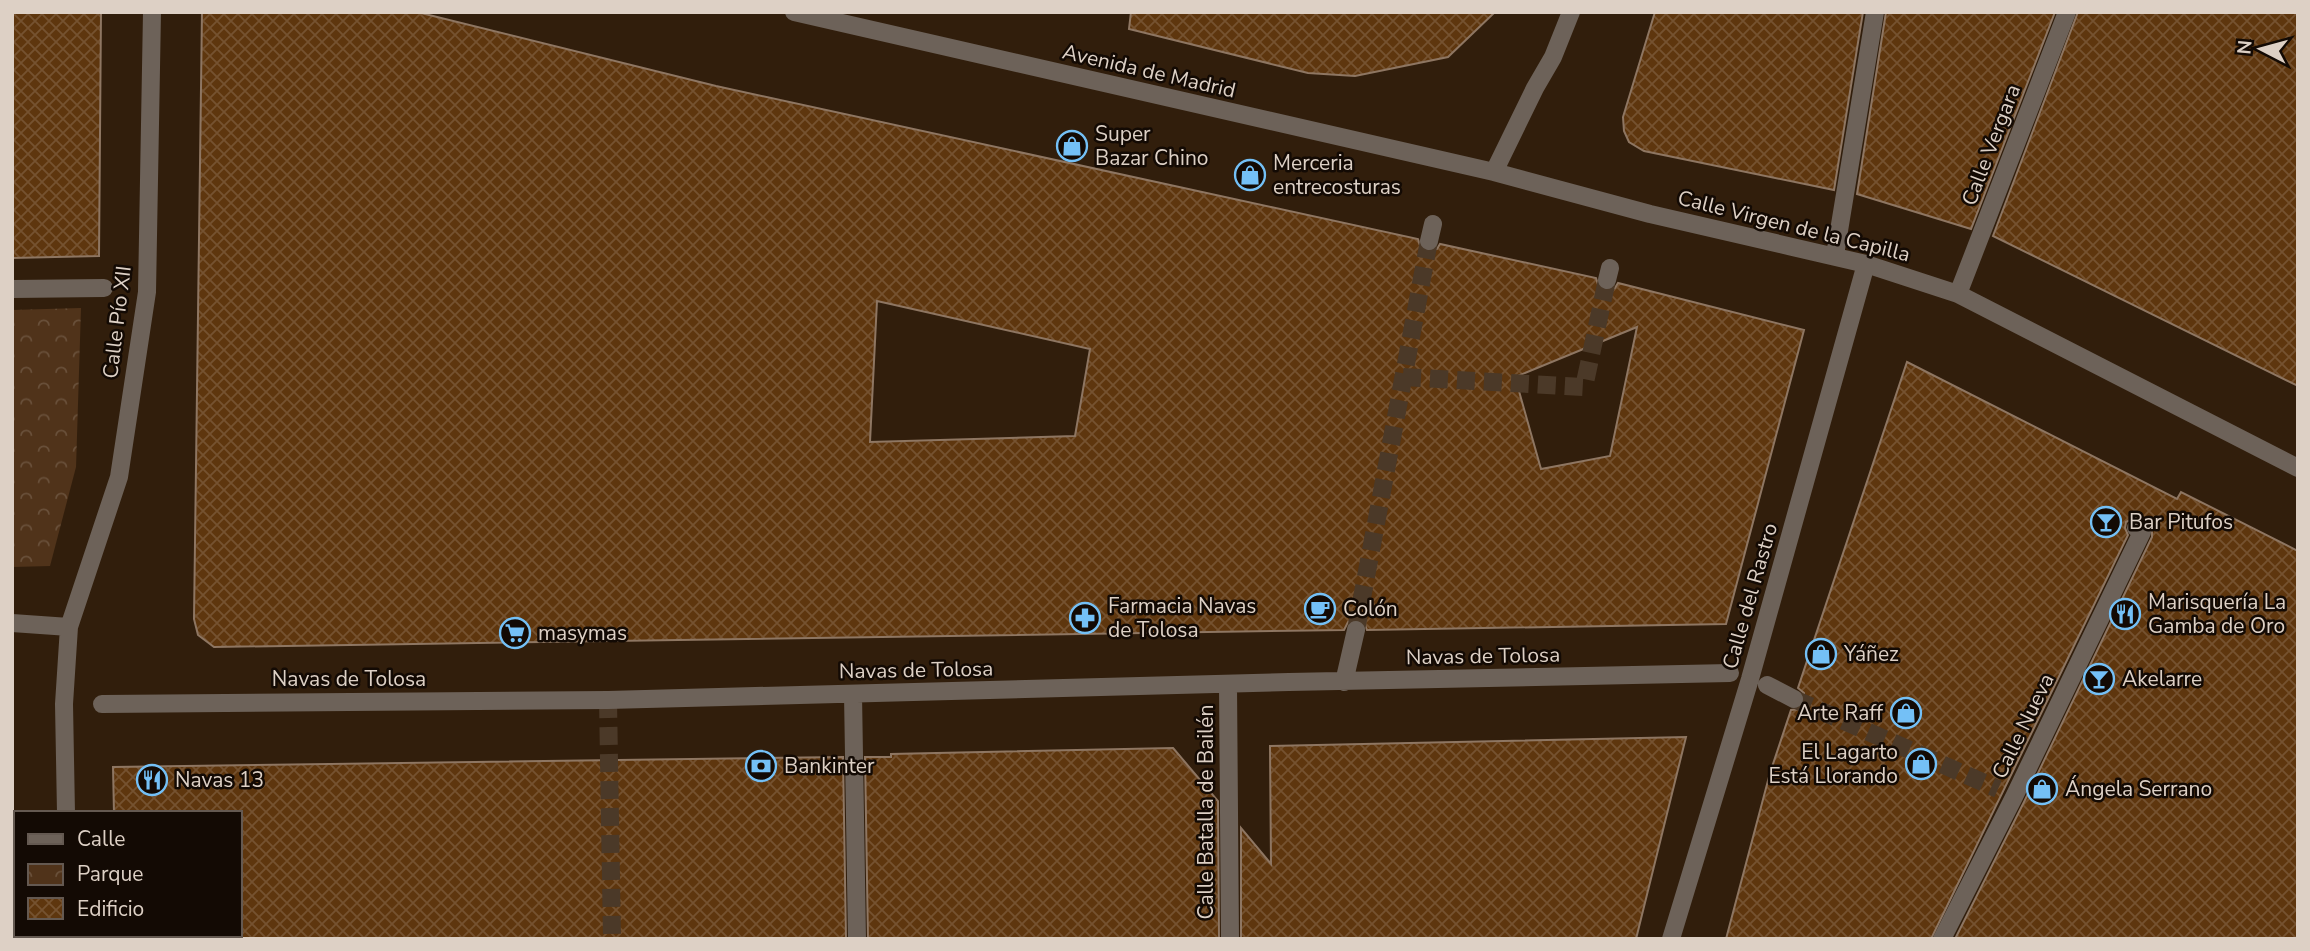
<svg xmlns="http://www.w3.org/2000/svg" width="2310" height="951" viewBox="0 0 2310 951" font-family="'Nunito Sans',sans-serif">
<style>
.park{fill:url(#park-crowns)}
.building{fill:url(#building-cross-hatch);stroke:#8e7662;stroke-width:2;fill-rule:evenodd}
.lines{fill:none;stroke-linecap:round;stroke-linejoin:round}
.minor-tunnel{stroke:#4b3928;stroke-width:18;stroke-dasharray:18 9;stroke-linecap:butt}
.minor{stroke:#6d6259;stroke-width:18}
.labels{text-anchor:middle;stroke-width:5;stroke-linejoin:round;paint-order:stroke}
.street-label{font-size:21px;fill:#ddd0c5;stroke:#130a04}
.poi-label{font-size:21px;fill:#ddd0c5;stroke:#130a04;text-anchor:start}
</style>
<defs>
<pattern id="park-crowns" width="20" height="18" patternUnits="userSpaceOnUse" patternTransform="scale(1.75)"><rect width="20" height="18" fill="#50331a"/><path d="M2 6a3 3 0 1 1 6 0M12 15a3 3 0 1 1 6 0" fill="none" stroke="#69503a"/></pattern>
<pattern id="building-cross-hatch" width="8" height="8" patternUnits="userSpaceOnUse" patternTransform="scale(1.75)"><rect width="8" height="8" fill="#5e360e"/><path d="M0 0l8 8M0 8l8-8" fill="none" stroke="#755230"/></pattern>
</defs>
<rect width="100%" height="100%" fill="#311e0c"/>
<path class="park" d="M81 308 76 467 50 566 12 567V310Z"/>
<path class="building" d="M12 12H101L99 256 12 258Z
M202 12H417L716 86 1418 239 1421 249 1427 252 1437 249 1440 244 1596 278 1599 288 1605 291 1615 288 1618 283 1804 330 1726 624 1367 630 1364 622 1358 619 1348 622 1344 630 214 647 198 635 194 619ZM877 301 1090 349 1075 436 870 442ZM1637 327 1610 456 1541 469 1515 377Z
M1131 12H1495L1448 57 1355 76 1308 73 1129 29Z
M1655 12H1863L1834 190 1644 151 1629 142 1624 131 1623 117Z
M1886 12H2055L1971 229 1857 194Z
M2078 12H2298V386L1993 236Z
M1907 362 2177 499 2181 492 2298 551V939H1955L2024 802 2152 537V526L2136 517 2126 522 2125 528 2128 535 1931 939H1726L1770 773 1791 710 1800 709 1804 704V693L1798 688Z
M1686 737 1636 939H1241V828L1271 864 1270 746Z
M1173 748 1218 801 1219 939H868L865 757H891V754Z
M843 757 846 939H240V813H114L113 767Z"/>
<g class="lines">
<path class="minor-tunnel" d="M1403 377 1584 387 1607 280
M1356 630 1429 241
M1794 699 1998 789
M608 700 612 939"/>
<path class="minor" d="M794 12 1494 172 1650 214 1866 264 1958 294 2298 468
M1494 172 1535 88 1553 57 1571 12
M1429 241 1433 224
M1835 255 1875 12
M1607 280 1610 268
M12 289 104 288
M1958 294 2067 12
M12 623 69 627
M1344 682 1356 630
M1228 685 1230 939
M1767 685 1794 699
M853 694 857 939
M102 704 608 700 1289 682 1730 673
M66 813 64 704 69 627 119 477 147 292 152 12
M67 935V939
M1671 939 1750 679 1866 264
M1942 939 2014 797 2142 532 2136 528"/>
</g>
<defs>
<g id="shop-ring" transform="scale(1.575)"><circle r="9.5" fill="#130a04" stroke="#74c0f6" stroke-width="1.5"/><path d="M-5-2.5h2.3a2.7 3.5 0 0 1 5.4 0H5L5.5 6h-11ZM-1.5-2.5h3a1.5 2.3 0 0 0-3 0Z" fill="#74c0f6"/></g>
<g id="bar-ring" transform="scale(1.575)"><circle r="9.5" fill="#130a04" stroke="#74c0f6" stroke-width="1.5"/><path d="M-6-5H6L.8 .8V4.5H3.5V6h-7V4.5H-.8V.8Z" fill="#74c0f6"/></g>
<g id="cafe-ring" transform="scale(1.575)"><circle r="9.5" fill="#130a04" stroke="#74c0f6" stroke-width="1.5"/><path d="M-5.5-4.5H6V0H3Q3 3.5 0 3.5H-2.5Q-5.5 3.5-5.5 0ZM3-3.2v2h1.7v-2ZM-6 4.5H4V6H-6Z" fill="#74c0f6"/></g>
<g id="restaurant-ring" transform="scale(1.575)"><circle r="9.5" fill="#130a04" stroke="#74c0f6" stroke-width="1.5"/><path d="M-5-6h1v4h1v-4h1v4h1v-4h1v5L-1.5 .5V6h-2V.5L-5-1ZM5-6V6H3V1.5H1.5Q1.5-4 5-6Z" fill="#74c0f6"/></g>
<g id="pharmacy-ring" transform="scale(1.575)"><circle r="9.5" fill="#130a04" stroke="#74c0f6" stroke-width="1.5"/><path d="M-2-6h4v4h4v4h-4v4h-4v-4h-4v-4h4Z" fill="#74c0f6"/></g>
<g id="supermarket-ring" transform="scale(1.575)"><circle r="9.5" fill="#130a04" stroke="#74c0f6" stroke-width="1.5"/><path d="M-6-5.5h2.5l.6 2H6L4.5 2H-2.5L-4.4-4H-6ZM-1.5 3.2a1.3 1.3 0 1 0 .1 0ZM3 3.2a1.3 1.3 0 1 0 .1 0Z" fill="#74c0f6"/></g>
<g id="bank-ring" transform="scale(1.575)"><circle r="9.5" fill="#130a04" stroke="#74c0f6" stroke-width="1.5"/><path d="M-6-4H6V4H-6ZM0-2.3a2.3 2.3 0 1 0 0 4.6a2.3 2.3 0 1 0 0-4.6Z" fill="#74c0f6"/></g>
</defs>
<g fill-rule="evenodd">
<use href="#shop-ring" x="1072" y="146"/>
<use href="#shop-ring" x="1250" y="175"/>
<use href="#bar-ring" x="2106" y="522"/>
<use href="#cafe-ring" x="1320" y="609"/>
<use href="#restaurant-ring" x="2125" y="614"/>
<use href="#pharmacy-ring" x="1085" y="618"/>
<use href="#supermarket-ring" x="515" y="633"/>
<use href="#shop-ring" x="1821" y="654"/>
<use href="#bar-ring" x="2099" y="679"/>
<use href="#shop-ring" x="1906" y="713"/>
<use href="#shop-ring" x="1921" y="764"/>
<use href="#bank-ring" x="761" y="766"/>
<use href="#restaurant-ring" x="152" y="780"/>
<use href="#shop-ring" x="2042" y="789"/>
</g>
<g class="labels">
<g class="street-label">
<text transform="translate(1149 71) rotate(13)" y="7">Avenida de Madrid</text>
<text transform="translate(1991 145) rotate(-69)" y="7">Calle Vergara</text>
<text transform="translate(1794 226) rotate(14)" y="7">Calle Virgen de la Capilla</text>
<text transform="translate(117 322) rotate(-83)" y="7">Calle Pío XII</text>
<text transform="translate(1750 596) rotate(-74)" y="7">Calle del Rastro</text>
<text transform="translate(1483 656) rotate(-1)" y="7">Navas de Tolosa</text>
<text transform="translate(916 670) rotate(-1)" y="7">Navas de Tolosa</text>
<text x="349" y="686">Navas de Tolosa</text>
<text transform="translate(2023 726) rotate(-64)" y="7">Calle Nueva</text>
<text transform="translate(1206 812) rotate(-90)" y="7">Calle Batalla de Bailén</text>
</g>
<g class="poi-label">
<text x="1095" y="141">Super<tspan x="1095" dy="24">Bazar Chino</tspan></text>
<text x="1273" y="170">Merceria<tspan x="1273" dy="24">entrecosturas</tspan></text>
<text x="2129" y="529">Bar Pitufos</text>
<text x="2148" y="609">Marisquería La<tspan x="2148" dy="24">Gamba de Oro</tspan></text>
<text x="1108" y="613">Farmacia Navas<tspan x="1108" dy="24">de Tolosa</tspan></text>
<text x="1343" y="616">Colón</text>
<text x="538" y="640">masymas</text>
<text x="1844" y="661">Yáñez</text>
<text x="2122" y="686">Akelarre</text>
<text x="1883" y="720" text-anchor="end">Arte Raff</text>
<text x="1898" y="759" text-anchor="end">El Lagarto<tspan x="1898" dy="24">Está Llorando</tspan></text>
<text x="784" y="773">Bankinter</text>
<text x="175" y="787">Navas 13</text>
<text x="2065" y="796">Ángela Serrano</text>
</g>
</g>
<rect width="2310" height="951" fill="none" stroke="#ddd0c5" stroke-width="28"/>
<rect x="14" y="811" width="228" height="126" fill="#130a04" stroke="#645951" stroke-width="2"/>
<rect x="28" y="834" width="35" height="10" fill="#6d6259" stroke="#645951" stroke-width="2"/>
<text x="77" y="846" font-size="21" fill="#ddd0c5">Calle</text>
<rect x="28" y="864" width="35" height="21" fill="url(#park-crowns)" stroke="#645951" stroke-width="2"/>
<text x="77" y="881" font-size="21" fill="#ddd0c5">Parque</text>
<rect x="28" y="898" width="35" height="21" fill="url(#building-cross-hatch)" stroke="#645951" stroke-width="2"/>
<text x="77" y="916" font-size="21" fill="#ddd0c5">Edificio</text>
<g transform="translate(2261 49) rotate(276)" stroke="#130a04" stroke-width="5" paint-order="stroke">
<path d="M0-5L12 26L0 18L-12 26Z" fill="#ddd0c5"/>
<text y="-10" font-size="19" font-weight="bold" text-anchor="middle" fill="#ddd0c5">N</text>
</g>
</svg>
